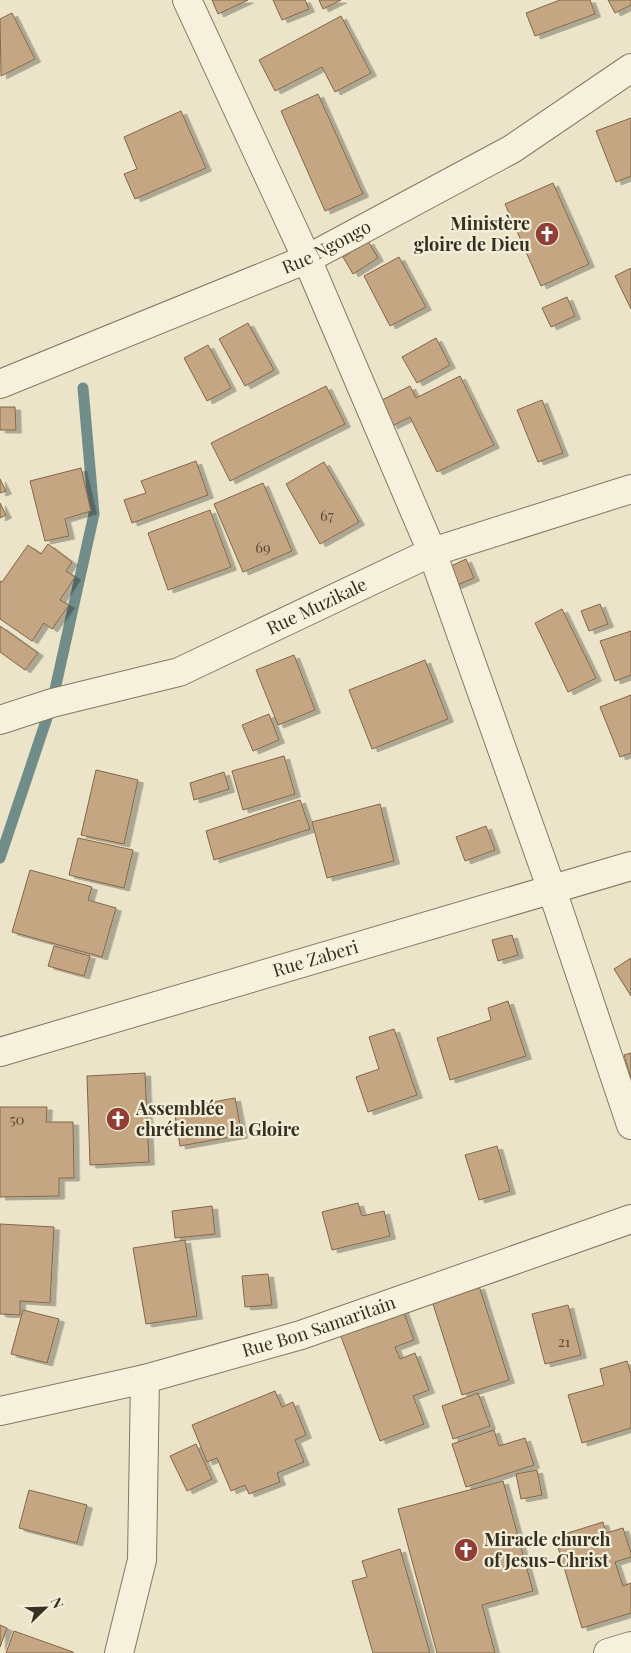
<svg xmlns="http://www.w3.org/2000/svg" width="631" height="1653" viewBox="0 0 631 1653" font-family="'Playfair Display',serif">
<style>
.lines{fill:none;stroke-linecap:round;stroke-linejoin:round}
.stream{stroke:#718d89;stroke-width:11}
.building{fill:#c5a683;stroke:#826648;filter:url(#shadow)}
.minor-casing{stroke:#857860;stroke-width:30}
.minor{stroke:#f6f1dc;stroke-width:28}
.labels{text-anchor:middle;stroke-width:4.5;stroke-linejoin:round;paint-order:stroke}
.number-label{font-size:15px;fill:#5a4d3a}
.poi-label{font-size:18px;font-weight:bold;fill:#372f22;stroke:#f3eed8;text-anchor:start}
.street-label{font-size:18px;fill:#372f22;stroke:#f3eed8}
</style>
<defs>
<filter id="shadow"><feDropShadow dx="5.5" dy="3" stdDeviation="0" flood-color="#0004"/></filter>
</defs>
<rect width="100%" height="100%" fill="#ebe4c9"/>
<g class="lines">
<path class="stream" d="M0 858 52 703 94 514 83 388"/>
</g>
<path class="building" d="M212 0H248L218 14Z
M273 0H305L309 9 282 20Z
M319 0H341L323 9Z
M560 0H590L595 14 535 36 526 13Z
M608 0H631V5L615 13Z
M12 13 35 59 1 76 0 19Z
M341 16 371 73 335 92 322 67 275 91 259 60Z
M318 94 363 194 325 211 281 111Z
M181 111 206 168 135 199 124 174 137 169 124 137Z
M631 118V176L616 182 596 131Z
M553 183 589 264 541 286 505 204Z
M368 241 378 258 353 274 343 257Z
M399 257 426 307 390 326 364 276Z
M631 268V309L615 276Z
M567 297 575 316 551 327 542 308Z
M248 323 274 370 245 386 219 339Z
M436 338 450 365 417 383 402 357Z
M208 345 231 388 207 401 184 358Z
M460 376 494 445 437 472 410 417 392 426 380 401 410 386 416 398Z
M326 386 345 424 230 481 211 443Z
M542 400 563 453 538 462 517 410Z
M0 407H15L16 430H0Z
M196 461 208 495 132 523 124 500 146 493 141 481Z
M324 462 359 522 320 544 286 484Z
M81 468 91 511 65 519 69 536 45 541 30 481Z
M0 479 6 491 0 493Z
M263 483 292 551 243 572 214 504Z
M0 503 6 515 0 518Z
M210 510 231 567 168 590 148 533Z
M48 544 72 562 66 571 75 577 60 600 69 605 52 629 44 623 32 641 0 619V581L2 582 28 545 41 554Z
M466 559 474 578 455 586 447 568Z
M600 604 608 624 589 631 581 611Z
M562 609 596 678 568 692 535 623Z
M0 626 38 653 25 670 0 652Z
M631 631V675L615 681 600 641Z
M294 655 315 710 278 725 256 670Z
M425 660 448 719 372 749 349 690Z
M631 695V753L620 757 600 707Z
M269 714 279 740 253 751 242 725Z
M284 756 295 794 243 810 232 771Z
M96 770 138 780 124 844 81 835Z
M224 772 229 789 194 800 190 783Z
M300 800 310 829 214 860 206 831Z
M380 804 394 861 327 878 312 822Z
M486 826 495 850 465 861 456 837Z
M78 838 133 850 124 888 69 875Z
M30 870 92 887 88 900 116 908 102 957 12 932Z
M512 935 518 955 498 961 492 940Z
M54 946 90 956 84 976 48 966Z
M631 958V996L614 969Z
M508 1001 526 1056 450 1080 437 1038 491 1020 488 1008Z
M394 1029 417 1095 368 1112 356 1077 379 1069 369 1037Z
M631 1053V1078L624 1055Z
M145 1073 149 1162 90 1165 87 1076Z
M235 1098 242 1135 180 1146 174 1109Z
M0 1107H47L46 1122H73L74 1178H59V1196L0 1197Z
M497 1146 510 1191 479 1200 465 1155Z
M358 1203 362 1216 384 1211 390 1236 332 1250 322 1212Z
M212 1206 215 1234 175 1238 172 1211Z
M0 1224 54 1227 50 1303 20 1301V1315L0 1314Z
M185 1240 197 1316 146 1324 133 1248Z
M268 1274 272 1305 245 1307 242 1276Z
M479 1286 509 1380 462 1395 432 1301Z
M568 1305 581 1355 545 1364 532 1314Z
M23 1310 59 1319 47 1363 11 1354Z
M403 1310 414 1340 395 1347 400 1359 415 1353 429 1390 413 1396 424 1424 380 1441 340 1334Z
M627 1361 631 1374V1428L582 1443 568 1395 604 1385 600 1369Z
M275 1391 282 1407 293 1402 306 1435 295 1440 304 1462 277 1473 280 1482 249 1494 245 1485 231 1491 217 1458 207 1462 192 1425Z
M478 1393 490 1426 453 1439 442 1406Z
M494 1430 499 1446 525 1438 534 1465 466 1487 452 1444Z
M196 1444 212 1479 187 1491 170 1456Z
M537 1470 542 1495 521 1499 516 1474Z
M503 1481 533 1591 482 1605 495 1653H437L398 1509Z
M29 1490 87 1505 77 1543 19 1528Z
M603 1522 606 1533 623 1528 631 1553V1557L615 1562 623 1586 631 1583V1613L582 1628 555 1537Z
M400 1549 430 1653H373L352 1581 367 1577 362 1561Z
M0 1625 7 1628 0 1647Z
M14 1631 73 1652V1653H6Z"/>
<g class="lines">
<g class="minor-casing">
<g id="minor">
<path d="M187 0 307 259 432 552 552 890 631 1125"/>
<path id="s1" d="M0 384 307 259 512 149 631 68"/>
<path id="s2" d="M0 720 52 703 179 672 432 552 631 489"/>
<path id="s3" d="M0 1052 631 866"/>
<path id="s4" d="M0 1411 145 1379 301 1335 631 1219"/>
<path d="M119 1653 142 1560 145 1379"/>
<path d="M608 1653 631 1646"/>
</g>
</g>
<use href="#minor" class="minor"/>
</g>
<defs>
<g id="church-disc" transform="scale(1.25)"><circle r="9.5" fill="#8f3f35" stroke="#f3eed8"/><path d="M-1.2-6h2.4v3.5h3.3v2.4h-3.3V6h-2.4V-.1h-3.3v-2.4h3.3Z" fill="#fff"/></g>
</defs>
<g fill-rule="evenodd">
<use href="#church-disc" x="547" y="234"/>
<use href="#church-disc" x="118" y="1119"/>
<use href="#church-disc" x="466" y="1550"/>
</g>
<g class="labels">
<g class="number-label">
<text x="327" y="521">67</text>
<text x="263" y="553">69</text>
<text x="17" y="1125">50</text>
<text x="564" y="1347">21</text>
</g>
<g class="poi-label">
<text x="530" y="230" text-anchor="end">Ministère<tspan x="530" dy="21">gloire de Dieu</tspan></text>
<text x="136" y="1115">Assemblée<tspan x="136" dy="21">chrétienne la Gloire</tspan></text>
<text x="484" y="1546">Miracle church<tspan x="484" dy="21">of Jesus-Christ</tspan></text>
</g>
<g class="street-label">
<text dy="6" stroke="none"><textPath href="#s1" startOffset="354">Rue Ngongo</textPath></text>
<text dy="6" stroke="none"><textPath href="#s2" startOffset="338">Rue Muzikale</textPath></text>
<text dy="6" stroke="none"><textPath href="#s3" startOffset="329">Rue Zaberi</textPath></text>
<text dy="6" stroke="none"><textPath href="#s4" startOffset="330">Rue Bon Samaritain</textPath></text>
</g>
</g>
<g transform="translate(45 1608) rotate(67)" stroke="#f3eed8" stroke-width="4" paint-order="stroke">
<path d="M0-4L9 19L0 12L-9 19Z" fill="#372f22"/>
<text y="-8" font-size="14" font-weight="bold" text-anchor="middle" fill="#372f22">N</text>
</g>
</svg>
